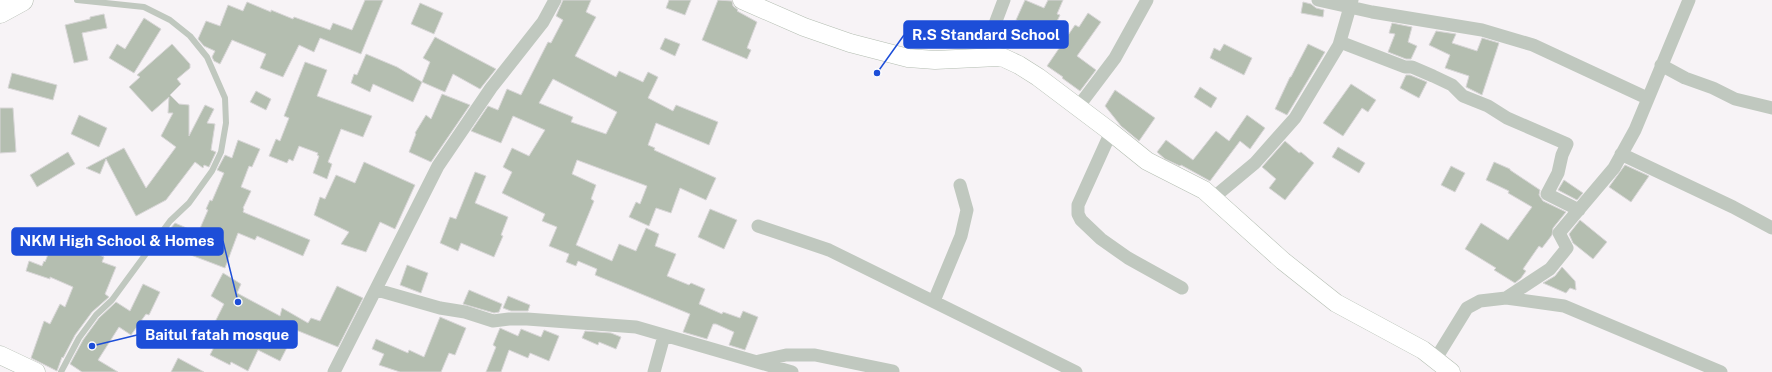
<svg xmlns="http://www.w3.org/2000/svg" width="1772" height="372" viewBox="0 0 1772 372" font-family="'Public Sans',sans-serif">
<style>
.building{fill:#b4beb0;stroke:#d8d6d7;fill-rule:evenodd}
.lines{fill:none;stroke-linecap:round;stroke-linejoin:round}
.secondary-casing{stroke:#b3bdb1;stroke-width:19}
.highway-casing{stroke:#b0b8ae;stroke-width:23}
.lane{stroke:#c0c8bf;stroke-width:6}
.street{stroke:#c0c8bf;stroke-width:13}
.secondary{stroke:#fff;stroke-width:18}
.highway{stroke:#fff;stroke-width:22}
.leader{fill:none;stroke:#1d4ed8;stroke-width:1.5}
.callout-dot{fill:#1d4ed8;stroke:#fff;stroke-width:1.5}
.callout{fill:#1d4ed8;stroke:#1d4ed8;stroke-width:1.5}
.callout-label{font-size:15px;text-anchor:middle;font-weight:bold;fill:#fff}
</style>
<rect width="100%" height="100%" fill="#f7f3f6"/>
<path class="building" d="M365 0H383L361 54 320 38 314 52 299 45 283 77 260 68 266 54 232 40 220 64 214 61 212 57 215 51 204 46 198 39 206 21 220 26 228 5 243 11 247 2 271 12V10L293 19 294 17 330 30 333 23 352 30Z
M563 0H591L586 12 596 17 575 56 616 77 619 71 643 82 648 72 658 77 648 98 673 111 676 105 718 122 709 145 656 123 648 145 655 148 654 150 716 178 706 200 680 188 671 213 656 208 649 226 629 217 636 202 640 204 647 186 577 160 572 174 596 185 591 199 594 201 576 245 612 261 619 244 636 251 646 228 659 234 655 246 676 254 667 276 689 285 691 283 705 289 699 304 722 314 723 312 740 318 743 311 758 317 745 350 729 345 734 332 716 324H713L707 339 683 332 690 314 595 275 597 269 578 261 576 266 566 262 569 254 549 246 557 227 542 221 545 214 502 193 512 172 503 167 512 148 529 156 545 130 513 116 501 143 471 131 488 106 498 110 507 89 521 95 548 42 551 43 563 20 556 16ZM553 79 617 112 606 134 571 122 573 117 539 103Z
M669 0H691L685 15 666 8Z
M718 0 732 1 733 6 738 10 737 11 757 22 747 48 751 50 747 59 702 40Z
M1025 0 1044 8 1048 0H1063L1057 14 1060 15 1050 36 1016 20Z
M1303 2 1311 4 1316 8 1324 10 1323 17 1301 13Z
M420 3 443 13 434 34 411 24Z
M1088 13 1101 22 1077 56 1096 70 1080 91 1062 78 1063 77 1047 66 1075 25 1079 27Z
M104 14 107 28 82 33 88 60 74 63 65 25 90 19V17Z
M144 18 161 29 134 73 109 58 117 44 125 49Z
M1392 23 1412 27 1408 42 1417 46 1411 59H1406L1388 52 1395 34 1389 33Z
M1436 31 1456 34 1452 43 1477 51 1482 38 1499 43 1482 95 1466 87 1469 76 1445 68 1450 55 1429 45Z
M435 37 496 69 480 89 453 74 445 92 422 82 413 102 373 84 370 92 351 83 354 74 357 75 366 54 397 67 422 82 430 62 423 58Z
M665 38 680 44 675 56 660 49Z
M172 44 190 64V68L177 79 181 84 170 95 179 104 189 105V136L205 105 214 109 207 123 215 124 211 150 216 152 209 167 204 165 203 168 195 162 166 200 136 216 106 159 100 174 86 168 124 148 146 188 176 147 161 136 173 113H168L169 97 152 112 129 87 140 77 137 75Z
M1224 44 1252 58 1244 75 1210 58 1214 48 1220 51Z
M1308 44 1325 52 1287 115 1275 109 1290 77H1291Z
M305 62 327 70 317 96 372 116 363 137 341 129 328 162 332 164 327 179 313 173 319 156 317 155 318 153 299 146 293 161 289 159 287 163 269 156 276 139 280 141 289 118 284 116Z
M12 73 57 85 53 100 8 88Z
M1406 75H1410L1427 82 1419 98 1400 88Z
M1351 84 1376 100 1368 112 1362 108 1343 136 1323 123Z
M1200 87 1217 98 1211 108 1194 97Z
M1115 90 1155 118 1139 141 1121 126 1105 106Z
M256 91 271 99 266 110 250 102Z
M442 94 470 105 431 162 409 152 416 134 415 133 426 115 431 119Z
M0 108H13L16 152 0 153Z
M79 115 107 128 99 147 71 134Z
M1247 115 1265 128 1250 149 1240 141 1210 181 1181 165 1180 166 1165 159 1157 152 1166 140 1193 160 1216 131 1229 141Z
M238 140 260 149 252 167 249 166 241 187 251 191 243 208 244 209 243 212 310 240 303 256 257 236 255 240 238 233 225 268 162 244 165 235 175 223 198 233 208 210 206 209 210 200 212 201 224 173 217 170 225 155 232 158Z
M1285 141 1299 153 1301 152 1314 163 1285 200 1269 188 1276 179 1262 167Z
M1338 147 1365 163 1359 173 1332 157Z
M68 152 75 164 37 187 30 175Z
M364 162 415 185 395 229 380 222 366 252 341 244 349 232 314 215 320 197 325 199 336 175 355 183Z
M1494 162 1510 169V170L1540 190 1539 195 1543 201 1566 212 1553 228 1552 235 1542 248 1539 246 1523 269 1526 271 1521 278 1515 283 1494 270 1496 268 1465 249 1481 223 1508 240 1532 207 1508 193 1509 191 1486 180Z
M1625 165 1649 176 1631 202 1609 187Z
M1451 166 1465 173 1455 192 1441 185Z
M475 172 486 176 475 203 508 217 501 235 503 236 494 257 461 243 458 251 440 243 450 217 456 219Z
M1564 180 1583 193 1577 200 1558 190Z
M710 209 737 220 724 249 698 237Z
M1580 220 1607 242 1593 259 1573 243 1569 234Z
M53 242 78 251 80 246 104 257 102 262 116 267 105 294 109 297 92 312 75 335 63 358 62 357 57 371 31 358 44 321 50 324 60 304 65 307 73 287 50 277V279L26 271 29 261 42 266 44 261 45 262Z
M407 265 428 273 421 293 400 285Z
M1562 267 1575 281 1576 290 1570 288 1566 293 1543 283 1555 276Z
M223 273 241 284 237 293 280 316 282 308 308 323 311 318 320 321 337 286 363 298 338 347 296 330 280 361 258 350 248 371 231 362 230 365 210 355 219 337 210 332 224 304 211 296Z
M143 284 160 292 149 315 146 314 131 335 119 327 98 360 118 372H82L70 364 83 340 99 318 116 302 130 311Z
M469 290 502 304 499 312 494 313 463 304Z
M508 296 530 305 528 311H511L503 308Z
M440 317 466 328 455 355 449 353 441 372H400L379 365 384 354 372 349 376 339 408 353 409 350 424 357Z
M500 328 518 336 521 329 541 337 544 330 559 336 549 361 530 353 528 358 509 350 501 372H486L496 347 493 345Z
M585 331 611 333 621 337 616 349 599 342 598 345 582 338Z
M178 358 204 372H171Z"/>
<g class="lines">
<g class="secondary-casing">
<path id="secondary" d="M742 0 804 27 850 43 908 58 935 60 998 57 1004 58 1019 65 1038 77 1111 132 1147 161 1204 190 1283 261 1336 303 1423 350 1451 372
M0 355 36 372"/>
</g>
<g class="highway-casing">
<path id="highway" d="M0 12 22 0"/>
</g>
<path class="lane" d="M61 372 79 338 96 315 112 300 170 221 189 203 212 171 221 152 226 123 225 98 207 57 190 36 170 20 144 7 77 0"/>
<path class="street" d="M1318 0 1372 12 1482 30 1533 45 1647 98
M1340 42 1405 67H1412L1433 76 1452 85 1463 96 1488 106 1507 118 1567 144 1562 155 1558 173 1547 194 1579 210
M998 57 990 37 1004 0
M1661 65 1685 78 1713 88 1735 99 1772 108
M1078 107 1115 58 1147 0
M1111 132 1078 205V214L1081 220 1101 239 1128 258 1182 288
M1621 154 1733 207 1772 228
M1213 198 1255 163 1295 118 1339 45 1352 0
M758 226 829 250 1076 372
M377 290 440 308 465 312 493 321 509 319H527L636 327 792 372
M1506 298 1550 269 1567 248 1559 233 1614 168 1635 130 1689 0
M934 301 961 236 967 210 960 185
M1435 360 1467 308 1480 301 1506 298 1564 306 1721 372
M759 361 786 355H815L893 371
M334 372 438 166 491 88 543 22 555 0
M654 372 664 336"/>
<use href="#secondary" class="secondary"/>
<use href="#highway" class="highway"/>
</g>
<path class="leader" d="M877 73L904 35M238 302L223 241M92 346L137 335"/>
<g class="callout-dot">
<circle cx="877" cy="73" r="4"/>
<circle cx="238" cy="302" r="4"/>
<circle cx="92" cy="346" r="4"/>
</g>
<g class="callout">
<rect x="904" y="21" width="164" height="27" rx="4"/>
<rect x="12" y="228" width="211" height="27" rx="4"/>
<rect x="137" y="321" width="160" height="27" rx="4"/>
</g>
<g class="callout-label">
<text x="986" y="40">R.S Standard School</text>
<text x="117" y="246">NKM High School &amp; Homes</text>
<text x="217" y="340">Baitul fatah mosque</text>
</g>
</svg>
